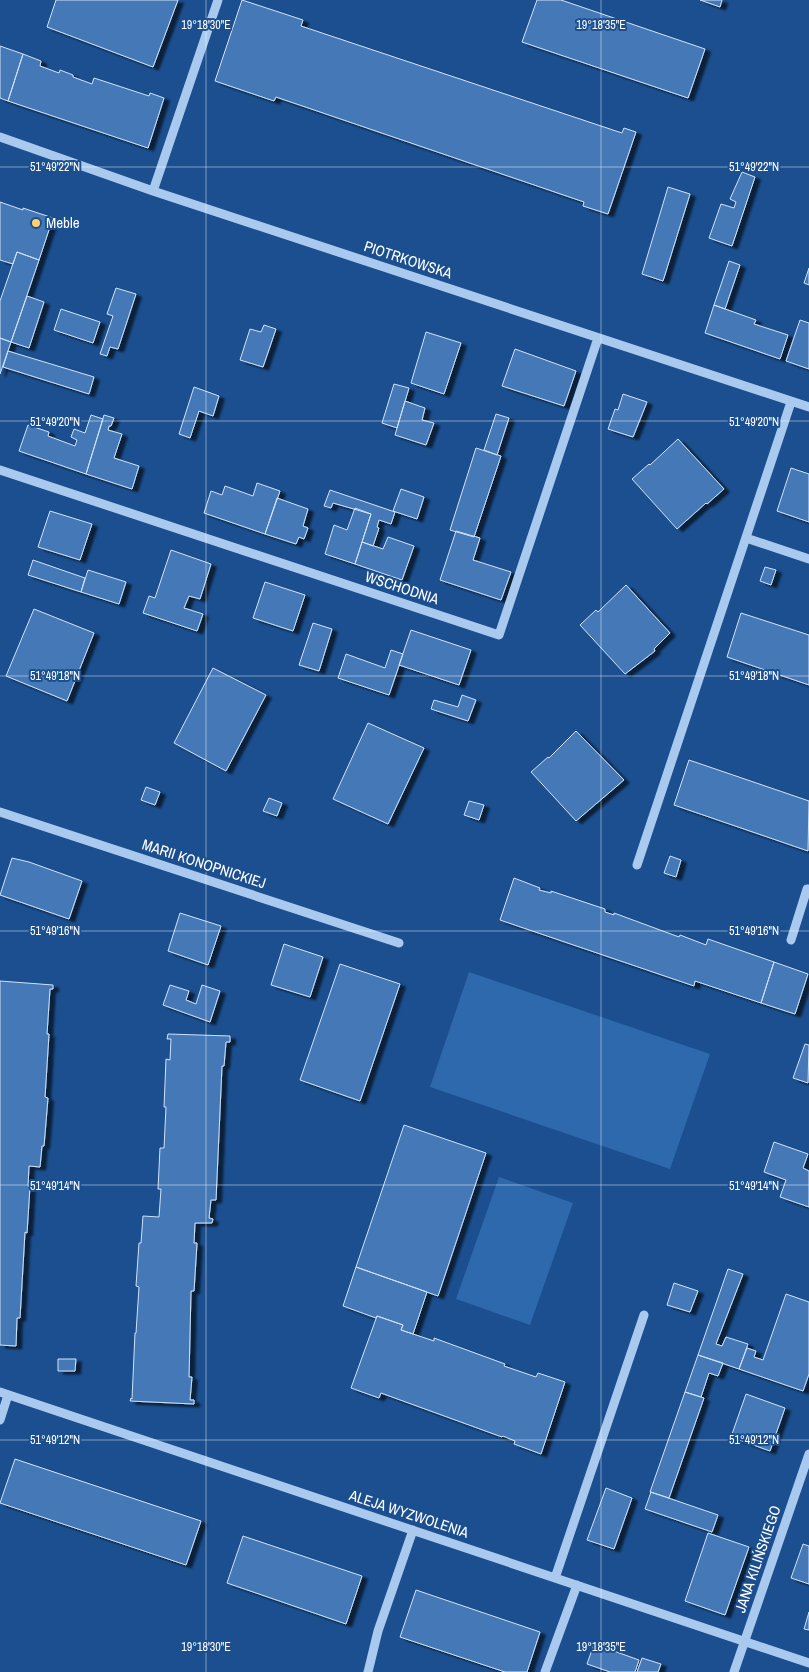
<svg xmlns="http://www.w3.org/2000/svg" width="809" height="1672" viewBox="0 0 809 1672" font-family="'Archivo Narrow',sans-serif">
<style>
.grass{fill:#2e69ad}
.building{fill:#4478b7;stroke:#cfe3fa;filter:url(#shadow)}
.lines{fill:none;stroke-linecap:round;stroke-linejoin:round}
.minor{stroke:#a9c9ee;stroke-width:9}
.ticks{fill:none;stroke:#fff;stroke-width:1;stroke-opacity:0.45}
.poi-dot{fill:#ffd166;stroke:#1b4f8f;stroke-width:2}
.labels{text-anchor:middle;stroke-width:4;stroke-linejoin:round;paint-order:stroke}
.poi-label{font-size:15px;fill:#fff;stroke:#1b4f8f;text-anchor:start}
.street-label{font-size:15px;fill:#fff;stroke:#1b4f8f}
.ticks-label{font-size:12px;text-anchor:middle;fill:#fff;stroke:#1b4f8f;stroke-width:4;stroke-linejoin:round;paint-order:stroke}
</style>
<defs>
<filter id="shadow"><feDropShadow dx="5.5" dy="3" stdDeviation="1" flood-color="#0009"/></filter>
</defs>
<rect width="100%" height="100%" fill="#1b4f8f"/>
<path class="grass" d="M469 972 710 1054 670 1169 430 1087Z
M499 1177 573 1203 530 1325 456 1299Z"/>
<path class="building" d="M56 0H178L153 67 47 27Z
M242 0 303 20 301 26 622 133 624 128 636 132 608 214 583 206 584 202 276 97 274 101 215 81Z
M537 0H561L705 49 688 98 522 42Z
M700 0H722L720 7Z
M0 46 23 54 8 101 0 98Z
M23 54 41 61 40 66 59 73 60 70 73 75V77L92 84 94 78 149 96 150 93 164 98 148 148 8 101Z
M742 172 755 177 732 246 709 238 721 204 734 208 736 202 730 199Z
M668 187 690 194 663 281 642 274Z
M0 202 23 210V208L53 218 39 260 17 252 13 264 0 260Z
M17 252 39 260 11 342 0 338V301Z
M729 261 740 265 725 309 714 305Z
M809 268V285L804 283Z
M116 288 136 294 118 349 110 347 107 356 100 354 113 316 107 314Z
M27 296 44 302 29 348 11 342Z
M714 305 756 320 754 324 788 335 780 359 705 333Z
M61 309 100 322 93 343 54 330Z
M800 320 809 323V369L786 361Z
M264 325 276 329 263 367 240 360 250 329 261 332Z
M426 332 461 343 444 394 411 383Z
M0 338 11 342 0 374Z
M515 349 576 371 564 406 502 386Z
M8 351 94 377 89 394 3 367Z
M394 384 409 388 397 428 382 423Z
M194 387 219 396 213 416 199 411 190 438 179 434Z
M623 394 647 402 633 437 608 429 615 409 618 410Z
M405 401 425 408 422 420 434 423 426 445 395 435Z
M496 414 509 418 497 455 484 450Z
M91 415 103 419 86 474 19 451 28 425 49 432 48 436 75 446 77 440 71 437 74 429 85 433Z
M104 415 114 418 111 426H109L108 430 122 434 114 458 139 466 132 489 86 474Z
M678 439 724 489 707 504 706 503 677 529 632 479 649 464 650 465Z
M476 448 501 456 474 537 450 530Z
M791 468 809 474V522L777 511Z
M257 483 280 491 265 534 204 513 211 491 222 495 225 486 253 496Z
M401 489 424 497 417 519 393 511Z
M330 490 395 512 391 524 379 520 377 527 379 528 373 546 362 542 371 514 333 503 331 508 324 506Z
M277 498 308 509 303 526 308 528 304 539 299 537 296 544 265 534Z
M355 508 371 514 355 564 325 554 334 525 347 530Z
M50 511 92 524 80 560 38 547Z
M456 531 480 538 473 560 511 572 501 600 440 580Z
M388 537 414 546 402 580 355 564 362 542 383 549Z
M171 550 211 564 200 599 189 596 184 608 203 614 197 631 143 613 149 596 155 598Z
M33 560 85 578 81 592 28 575Z
M765 567 776 570 771 585 760 581Z
M88 570 126 582 119 604 81 592Z
M265 582 305 595 293 631 253 618Z
M626 585 670 633 654 649 655 651 625 674 580 625 596 610 598 612Z
M34 609 94 633 67 701 6 676Z
M741 613 809 635V685L727 657Z
M313 623 332 629 319 671 299 665Z
M411 630 471 650 459 685 399 665Z
M391 650 403 654 389 695 338 678 346 654 385 668Z
M213 668 266 695 226 771 174 743Z
M462 695 476 700 468 721 431 709 434 700 458 707Z
M368 723 424 748 388 824 333 799Z
M576 731 624 780 576 821 531 772 548 757 549 758Z
M689 760 809 801 808 851 674 805Z
M146 787 160 792 155 805 141 800Z
M269 798 282 803 277 816 263 811Z
M469 801 484 805 479 820 464 815Z
M670 856 681 860 676 877 664 873Z
M12 858 29 862 82 881 69 919 0 895Z
M514 878 540 888 539 890 551 893V891L605 909V912L614 915V913L679 937 680 935 706 945 708 939 774 962 761 1003 695 981 694 986 500 920Z
M180 913 221 926 208 965 168 951Z
M284 944 323 957 310 997 271 985Z
M774 962 808 974 795 1014 761 1003Z
M340 964 400 984 360 1101 300 1080Z
M0 981 53 985V989H50L47 1034H49L45 1097 48 1098 44 1146H42L40 1167 29 1166 28 1186H30L27 1233 25 1232 20 1318H17L16 1346 0 1345Z
M170 985 189 991 186 1000 196 1004 202 985 220 991 210 1022 163 1005Z
M168 1034 230 1036V1042H226L224 1066H222L216 1200H211L209 1218 213 1219 212 1223H195L194 1243H197L194 1291H191L189 1377H192L190 1400H194V1404L130 1401 131 1398 132 1399 135 1333H136L139 1287 136 1286 139 1243H141L143 1216 159 1217 161 1189H158L160 1148H164L166 1107H164L166 1059 170 1060 171 1039H167Z
M805 1044 809 1045 808 1083 793 1078Z
M404 1125 486 1153 438 1296 356 1267Z
M774 1142 808 1154 803 1168 809 1171V1207L780 1197 786 1180 764 1172Z
M356 1267 427 1292 413 1334 401 1330 403 1325 377 1316 376 1318 343 1306Z
M728 1269 743 1274 716 1344 722 1346 726 1337 748 1344 739 1369 698 1355Z
M674 1283 698 1291 690 1312 667 1305Z
M786 1294 809 1302V1374L803 1391 739 1369 747 1348 756 1351 754 1357 763 1360Z
M377 1316 403 1325 401 1330 434 1341V1338L505 1364 504 1366 536 1377 538 1373 565 1382 541 1454 514 1444 515 1441 503 1436 502 1437 381 1393 379 1398 351 1388Z
M698 1355 723 1363 718 1376 709 1373 701 1397 685 1392Z
M58 1359H76L75 1371H58Z
M685 1392 704 1398 669 1498 650 1492Z
M746 1394 785 1408 770 1451 731 1437Z
M15 1459 201 1521 186 1565 0 1503Z
M606 1488 632 1498 614 1549 587 1540Z
M651 1492 718 1515 712 1532 645 1509Z
M708 1533 749 1547 725 1615 685 1601Z
M243 1536 362 1576 346 1624 227 1583Z
M803 1544 809 1546V1584L791 1578Z
M416 1590 540 1632 527 1672H505L400 1637Z
M809 1612V1630L804 1629Z
M594 1644 639 1660 635 1672H610L587 1664Z
M642 1658 661 1664 658 1672H637Z"/>
<g class="lines">
<path class="minor" d="M0 137 153 191 809 407
M153 191 218 0
M0 470 499 635 598 338
M746 538 809 559
M0 812 399 943
M637 865 791 402
M791 940 807 889H809
M0 1392 809 1663
M0 1420 8 1395
M555 1578 644 1315
M368 1672 378 1631 413 1530
M545 1672 577 1585
M734 1672 809 1454"/>
</g>
<path class="ticks" d="M206 0V1672M601 0V1672M0 167H809M0 421H809M0 676H809M0 931H809M0 1185H809M0 1440H809"/>
<circle class="poi-dot" cx="36" cy="223" r="5"/>
<g class="labels">
<g class="poi-label">
<text x="46" y="228">Meble</text>
</g>
<g class="street-label">
<text transform="translate(408 260) rotate(18)" y="5">PIOTRKOWSKA</text>
<text transform="translate(402 588) rotate(18)" y="5">WSCHODNIA</text>
<text transform="translate(204 864) rotate(18)" y="5">MARII KONOPNICKIEJ</text>
<text transform="translate(409 1514) rotate(18)" y="5">ALEJA WYZWOLENIA</text>
<text transform="translate(758 1559) rotate(-71)" y="5">JANA KILIŃSKIEGO</text>
</g>
</g>
<g class="ticks-label">
<text x="206" y="29">19°18'30"E</text>
<text x="601" y="29">19°18'35"E</text>
<text x="55" y="171">51°49'22"N</text>
<text x="754" y="171">51°49'22"N</text>
<text x="55" y="426">51°49'20"N</text>
<text x="754" y="426">51°49'20"N</text>
<text x="55" y="680">51°49'18"N</text>
<text x="754" y="680">51°49'18"N</text>
<text x="55" y="935">51°49'16"N</text>
<text x="754" y="935">51°49'16"N</text>
<text x="55" y="1190">51°49'14"N</text>
<text x="754" y="1190">51°49'14"N</text>
<text x="55" y="1444">51°49'12"N</text>
<text x="754" y="1444">51°49'12"N</text>
<text x="206" y="1651">19°18'30"E</text>
<text x="601" y="1651">19°18'35"E</text>
</g>
</svg>
